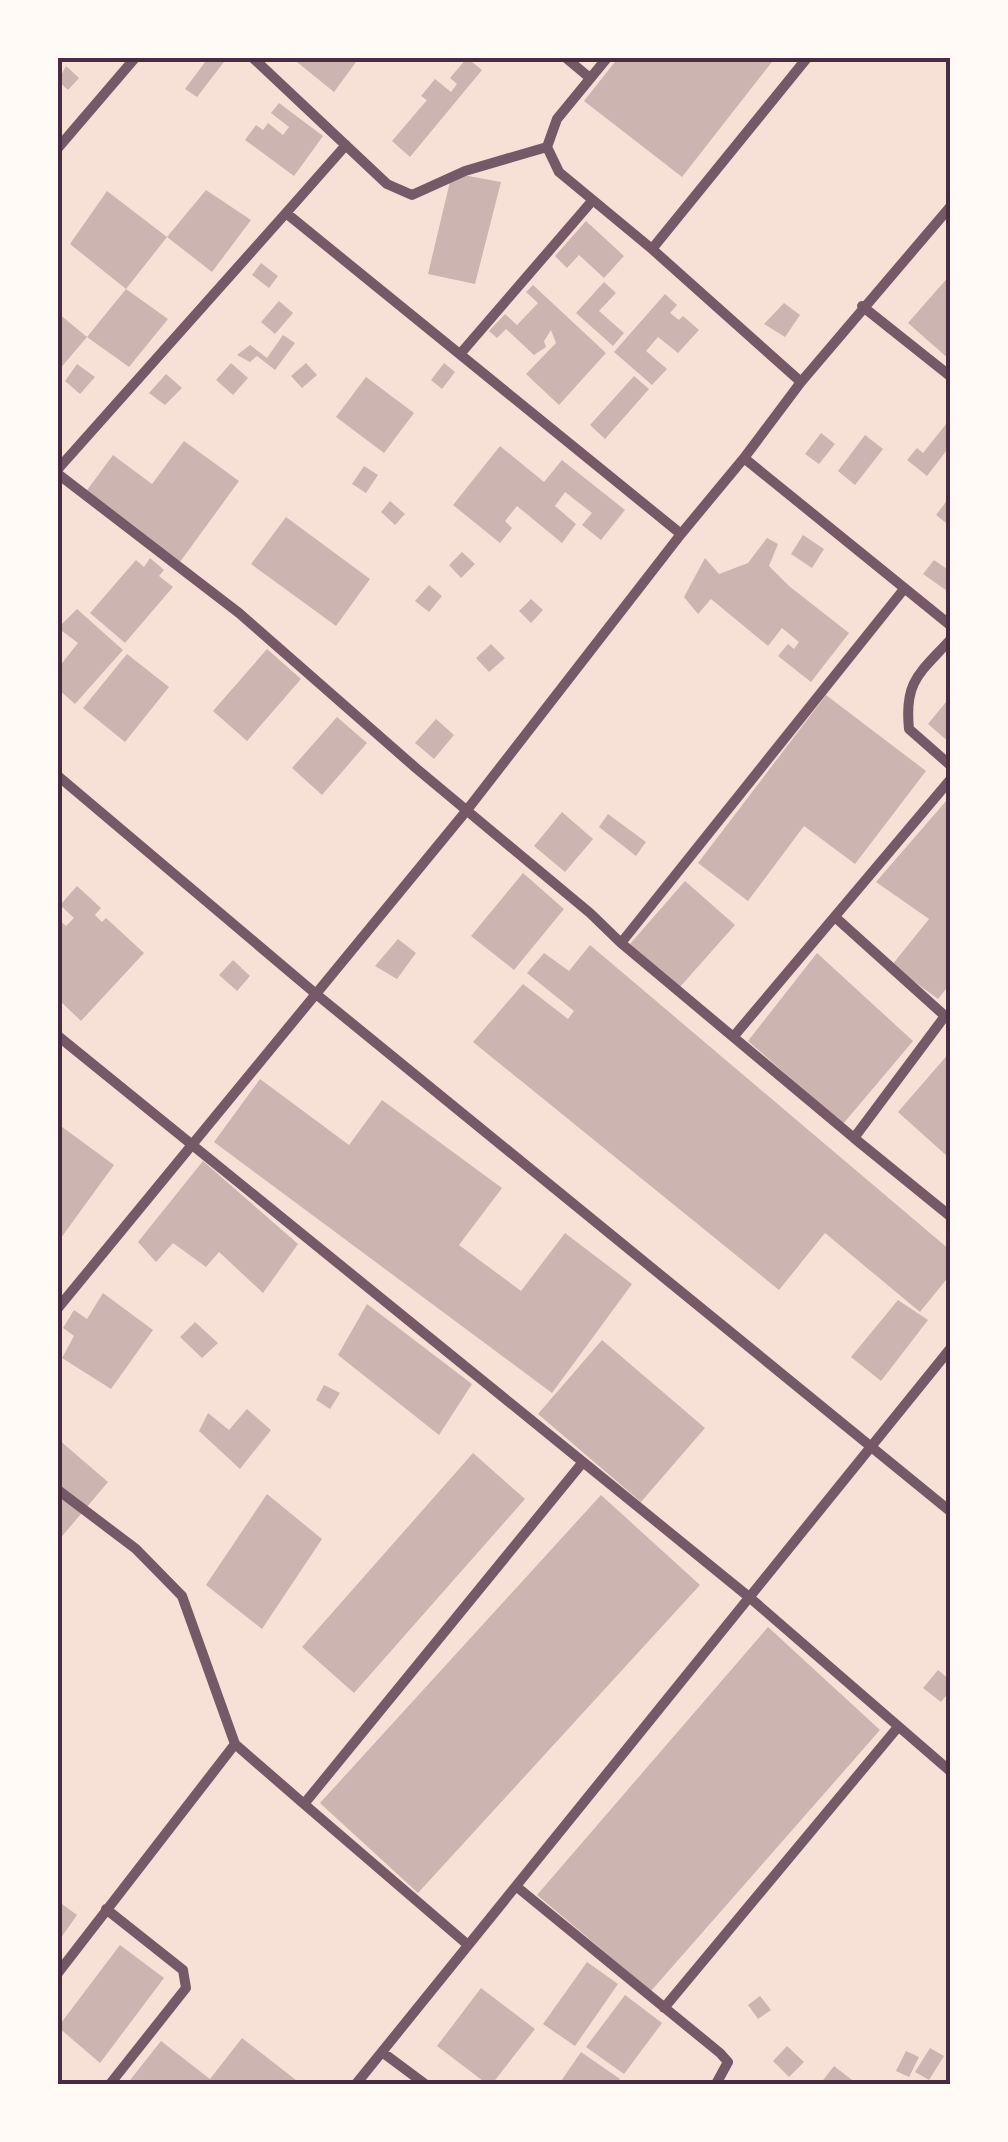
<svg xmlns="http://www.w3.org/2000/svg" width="1008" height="2142" viewBox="0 0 1008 2142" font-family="Commissioner,sans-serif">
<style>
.building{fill:#ccb4b1}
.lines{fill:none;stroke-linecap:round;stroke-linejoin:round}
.minor{stroke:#755966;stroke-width:10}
.neatline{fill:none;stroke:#4a2c40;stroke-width:4}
</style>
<rect width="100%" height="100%" fill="#f7e1d7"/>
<path class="building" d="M208 58H227L197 97 185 89Z
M292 58H359L334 92Z
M467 58 482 70 410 157 392 141 427 100 421 96 435 79 451 92 457 84 450 78Z
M618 58H775L682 177 584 101Z
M66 66 79 78 68 90 58 81Z
M279 103 323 136 294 176 245 140 256 125 263 130 268 123 283 135 289 127 271 113Z
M452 173 501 182 475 284 428 274Z
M206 190 251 220 212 272 167 237 126 289 70 244 107 191 167 237Z
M586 221 624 256 604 278 579 255 567 268 555 256Z
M261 263 278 276 269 288 252 275Z
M950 275V360L908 323Z
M604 282 616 293 599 311 624 333 613 346 576 313Z
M533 285 606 353 559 405 526 374 556 343 551 330 544 341 546 347 534 355 506 329 497 338 489 331 505 314 517 325 538 303 526 292Z
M126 289 168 319 129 367 87 337Z
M665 294 677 305 670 313 679 320 683 316 699 330 678 353 658 337 646 351 667 369 652 385 614 352Z
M279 301 293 313 275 334 261 322Z
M784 303 800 315 785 337 764 324Z
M58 313 87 337 58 371Z
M283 335 295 343 275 370 257 356 250 362 237 355 250 345 267 358Z
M231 363 248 378 233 395 216 380Z
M306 363 317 375 302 388 291 376Z
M444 363 455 372 442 389 431 380Z
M77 364 95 377 80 394 65 381Z
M166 374 182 388 165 405 149 393Z
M634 376 649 389 605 439 590 425Z
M366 377 414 413 384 453 336 417Z
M950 419V446L927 476 907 460 917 448 923 453Z
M821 433 835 444 819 464 805 454Z
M865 435 883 449 855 485 838 471Z
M184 441 239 481 180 562 85 493 113 455 152 484Z
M500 446 544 482 562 460 625 510 601 540 582 525 592 513 565 492 555 506 576 524 562 543 517 506 505 521 512 528 500 543 453 505Z
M364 466 378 475 366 493 352 484Z
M948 499 950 502V526L936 515Z
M390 501 405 514 395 525 381 512Z
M286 517 370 579 336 626 251 564Z
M803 535 824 549 812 568 791 554Z
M767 538 778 544 769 566 789 586 849 633 811 682 778 656 788 644 794 649 799 642 782 628 768 646 711 599 698 614 684 597 705 558 719 574 748 563Z
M462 552 475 564 461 578 449 565Z
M150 558 164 570 159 576 173 587 125 643 90 613 136 560 144 567Z
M934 560 950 571V593L923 574Z
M429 585 442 596 429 612 415 601Z
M531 599 543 610 531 623 519 611Z
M77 609 123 650 75 704 58 689V668L78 643 58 628Z
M491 644 505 658 489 672 476 658Z
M267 649 301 679 247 741 213 711Z
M127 654 169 687 125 742 83 708Z
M826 695 926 771 855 864 804 826 748 901 698 863Z
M950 697V743L928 724Z
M337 717 367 743 322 795 292 768Z
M436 719 454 735 434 759 415 743Z
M947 800 950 803V984L938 999 892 965 929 919 876 882Z
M562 812 593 839 565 872 534 846Z
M608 814 646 842 636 856 599 827Z
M523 873 564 909 514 970 471 936Z
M685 881 735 925 679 988 630 944Z
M77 886 101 908 95 915 102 922 106 918 144 953 81 1021 58 999V919L66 926 74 918 60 905Z
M398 939 416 953 397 979 375 966Z
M590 945 950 1250V1275L920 1312 825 1233 779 1290 473 1042 523 984 568 1019 574 1011 527 973 544 953 569 971Z
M817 953 913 1041 843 1124 748 1041Z
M233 960 250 976 237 991 219 975Z
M950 1052V1154L948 1157 898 1112Z
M260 1079 349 1145 382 1100 502 1188 459 1245 521 1291 565 1233 632 1284 552 1393 214 1142Z
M58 1124 114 1165 58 1242Z
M203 1161 298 1244 263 1293 219 1252 206 1267 173 1243 156 1262 138 1242Z
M103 1293 153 1330 111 1389 62 1358 74 1336 63 1328 74 1310 87 1319Z
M898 1300 928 1320 881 1381 851 1357Z
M367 1304 472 1384 439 1435 338 1355Z
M195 1322 218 1343 202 1358 180 1337Z
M602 1340 705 1428 641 1502 538 1414Z
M324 1385 340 1393 330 1409 316 1400Z
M247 1409 271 1430 240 1469 199 1431 208 1413 229 1430Z
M58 1439 108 1482 58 1541Z
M473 1453 525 1499 354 1693 302 1647Z
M267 1494 322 1539 262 1629 206 1585Z
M601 1495 700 1585 418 1893 320 1803Z
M768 1627 880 1730 651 1991 537 1895Z
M938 1670 950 1680V1691L941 1702 923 1688Z
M58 1901 77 1915 58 1942Z
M120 1945 164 1978 100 2063 58 2027Z
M587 1962 618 1984 575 2046 543 2024Z
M481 1988 535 2029 492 2084H487L437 2046Z
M625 1995 662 2023 624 2074 586 2047Z
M760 1996 771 2010 758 2019 748 2005Z
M242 2038 301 2084H127L161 2041 210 2079Z
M787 2046 804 2062 789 2077 773 2061Z
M930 2048 944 2056 929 2080 915 2072Z
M906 2051 919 2057 909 2077 896 2071Z
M581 2052 620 2079 616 2084H559Z
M834 2066 852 2080 848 2084H820Z"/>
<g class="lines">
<path class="minor" d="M253 58 387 184 412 195 465 171 547 147
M566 58 590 78
M607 58 557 119 547 147 559 172 652 249
M58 148 135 58
M286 213 346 145
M862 306 950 376
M461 353 592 201
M801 382 652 249 807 58
M744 458 950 625
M58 469 286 213 681 534
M58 474 239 613 417 769 590 913 621 943 854 1138
M950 640C920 673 904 681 909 729L950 765
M58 776 316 994 950 1511
M835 917 945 1016 854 1138 950 1216
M621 943 904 589
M58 1036 583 1462
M734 1036 950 780
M58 1308 467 810 681 534 744 458 801 382 950 207
M58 1490 136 1549 182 1596 235 1744
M517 1887 720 2053 728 2062 716 2084
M106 1909 183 1970 186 1988 110 2084
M468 1945 304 1804 583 1462 749 1597 950 1771
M58 1973 235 1744 304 1804
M664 2008 898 1727
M382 2052 425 2084
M356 2084 950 1349"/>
</g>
<rect width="1008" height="2142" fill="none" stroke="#fffaf5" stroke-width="120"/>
<rect x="60" y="60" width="888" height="2022" class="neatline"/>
</svg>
